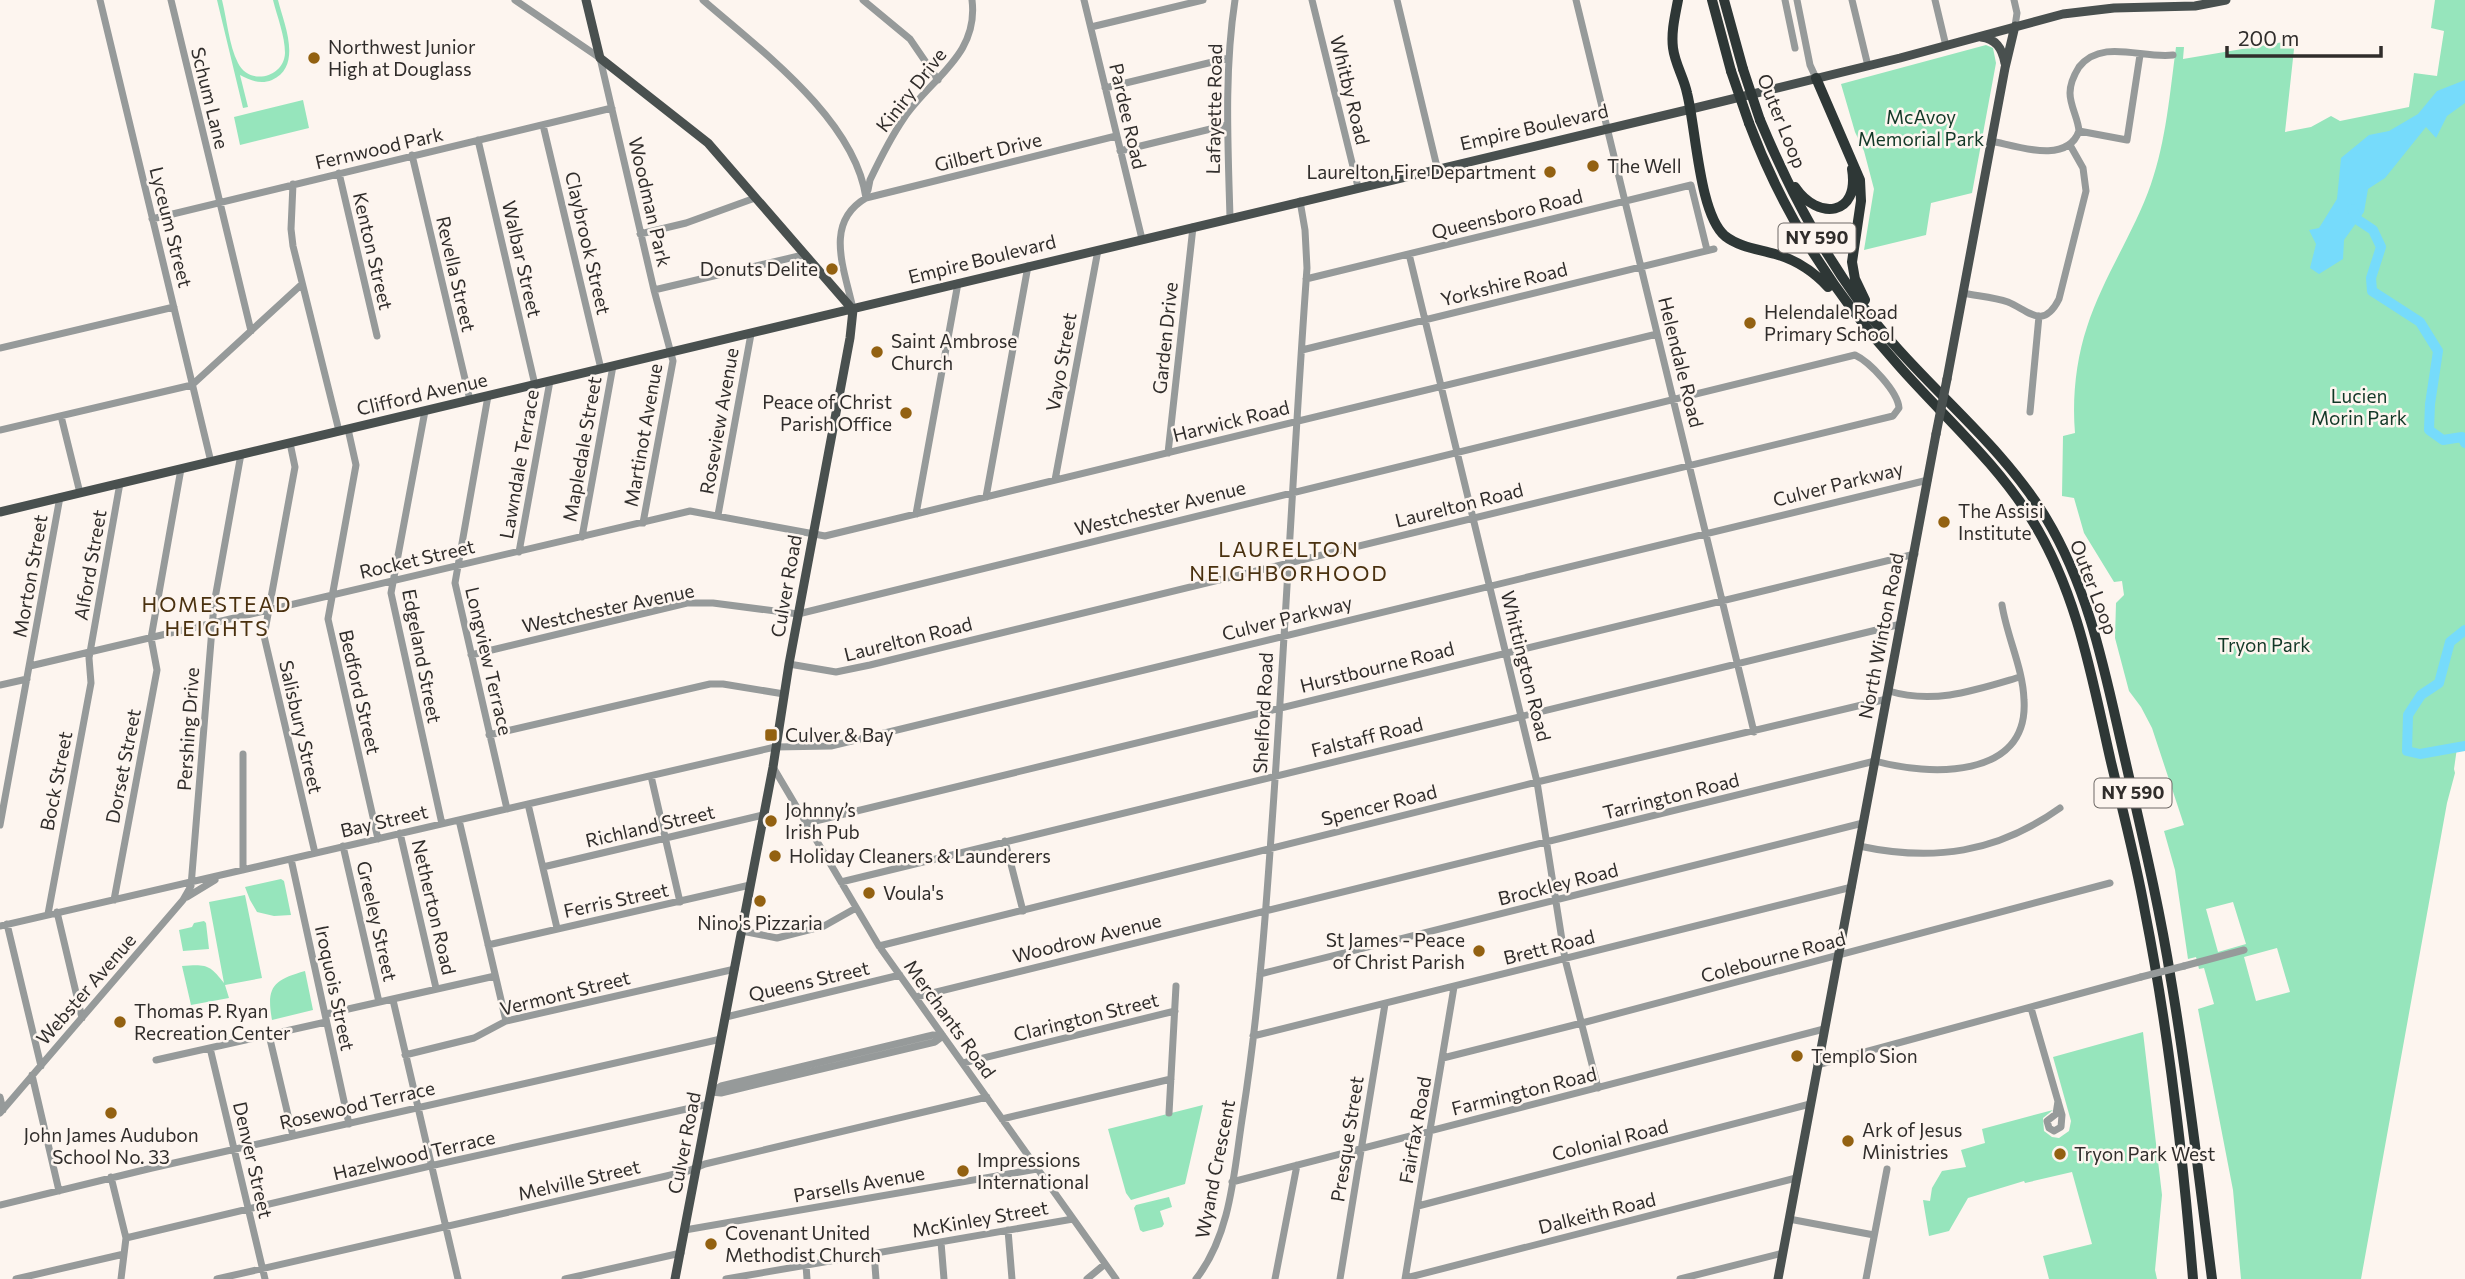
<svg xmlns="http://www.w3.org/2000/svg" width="2465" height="1279" viewBox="0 0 2465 1279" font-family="Commissioner,sans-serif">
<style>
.green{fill:#96e5bc;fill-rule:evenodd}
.water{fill:#76dbfb}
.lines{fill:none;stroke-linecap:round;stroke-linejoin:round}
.river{stroke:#76dbfb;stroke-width:10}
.minor{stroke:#969a9a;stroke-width:7}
.major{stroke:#49504f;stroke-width:9}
.highway{stroke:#2e3736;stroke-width:10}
.minor-bridge{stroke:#969a9a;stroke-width:7}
.major-bridge{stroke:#49504f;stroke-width:9}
.highway-bridge{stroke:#2e3736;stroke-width:10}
.poi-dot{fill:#936111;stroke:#fdf5ef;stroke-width:2.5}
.labels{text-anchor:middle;stroke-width:5;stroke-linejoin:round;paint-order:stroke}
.shield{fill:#fdf5ef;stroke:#6e6966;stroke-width:2}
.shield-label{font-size:18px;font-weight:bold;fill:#302d2b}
.poi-label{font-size:19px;fill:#302d2b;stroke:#fdf5ef;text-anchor:start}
.street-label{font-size:19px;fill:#302d2b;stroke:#fdf5ef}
.park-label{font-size:19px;fill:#113726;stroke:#fdf5ef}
.neighbourhood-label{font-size:21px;letter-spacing:2px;fill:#4a310f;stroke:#fdf5ef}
</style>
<rect width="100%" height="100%" fill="#fdf5ef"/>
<path class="green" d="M217 0H222C227 20 229 45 238 63 249 86 284 78 285 53 285 36 277 16 273 0H278C284 24 303 66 272 80 260 85 250 80 240 75L248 107 243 108Z
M2435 0H2465V746L2457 748 2454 769 2455 773 2447 803 2361 1279H2241L2233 1190 2198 1009 2214 1004 2204 968 2199 969 2196 957 2188 959 2175 870 2164 831 2184 825 2152 728 2141 707 2129 691 2115 638 2116 603 2124 595 2122 581 2114 582 2084 533 2074 498 2062 496 2063 436 2075 433C2072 398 2076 360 2087 327 2103 277 2134 233 2151 184 2166 141 2170 92 2176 47H2184L2183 59 2295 40 2285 132 2311 127 2331 116 2340 121 2409 107 2414 73 2437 76 2444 31 2431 28ZM2233 902 2246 944 2218 952 2206 909ZM2277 948 2290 992 2256 1001 2244 957Z
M1986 45 1993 48 1996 63 1972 193 1931 203 1926 235 1864 250 1874 189 1864 151 1855 132 1841 84Z
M303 100 309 128 240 145 234 117Z
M281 879 284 881 291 915 274 916 257 912 250 900 245 887Z
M245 895 262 978 225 985 229 998 191 1005 182 966C207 964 210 965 224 983L209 902Z
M204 921 206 923 209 949 183 951 179 930 192 927 194 923Z
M305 971 313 1010 272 1020C266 987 273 980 305 971Z
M2143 1032 2162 1195 2155 1270 2157 1279H2049L2043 1256 2092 1244 2072 1172 2025 1183 2024 1181 1968 1198 1949 1231 1929 1236 1923 1200 1930 1201 1932 1188 1942 1171 1966 1167 1961 1150 1985 1143 1982 1129 2053 1110 2043 1118 2044 1131 2052 1137 2059 1138 2069 1131 2071 1121 2053 1057Z
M1203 1105 1185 1184 1131 1200 1126 1193 1108 1129Z
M1169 1197 1172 1207 1160 1211 1164 1224 1162 1227 1143 1232 1140 1230 1134 1208 1136 1205Z"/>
<path class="water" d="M2465 80V103L2447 116 2436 138 2426 127 2385 178 2368 189 2364 212 2344 240 2343 259 2319 274 2310 268 2316 244 2309 230 2319 228 2337 199 2341 158 2369 135 2389 131 2418 114 2437 91Z"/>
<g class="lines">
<path class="river" d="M2352 209 2358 220 2373 230 2381 247 2371 278 2372 291 2420 322 2438 351 2430 404 2429 430 2443 440 2462 437 2465 443
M2465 630 2450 642 2439 683 2421 695 2408 715 2407 751 2420 754 2465 746"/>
<path class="minor" d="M100 0 211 462
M171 0 251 331
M515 0 600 58 654 290 673 361 643 523
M703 0C759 49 855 119 866 198
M863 0 910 39 938 80
M1084 0 1142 239
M1312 0 1358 187
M1397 0 1437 167
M1576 0 1754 732
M1785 0 1795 48
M1797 0 1810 65 1816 78
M1852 0 1868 66
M1935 0 1946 46
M2014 0 2017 13 2015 26
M1091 27 1203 0
M1105 88 1229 58
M543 125 601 369
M2079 131C2078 118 2070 106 2070 93 2070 84 2074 75 2079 67 2102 38 2142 59 2173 55
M2079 131 2127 140 2140 55
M478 140 535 385
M1991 141C2017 146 2067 165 2079 131
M1120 151 1227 125
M412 155 470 400
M339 173 377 336
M293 184 291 229 293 246 339 431
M868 190 870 180C880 159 891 137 904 118 931 78 979 55 972 0
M1230 218C1228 145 1224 72 1235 0
M152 219 612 108
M640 234 686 223 755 198
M1409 254 1537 782 1565 959 1598 1088
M1306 279 1691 185 1707 250
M654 290 803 255
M1963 293C1977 296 1994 297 2008 302 2028 310 2043 331 2059 299L2086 191 2083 168 2070 145
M853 309C845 270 823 223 866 198L1116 136
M0 348 174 307
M1302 350 1714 249
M488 396 455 583 507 809
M425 411 391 593 442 824
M2030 412 2039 316
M61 416 80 493
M348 429 356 465 328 619 378 839
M0 430 192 385 302 284
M290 443 295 467 264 636 315 853
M1168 453 1193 227
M1055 480 1098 250
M986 497 1028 266
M916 514 958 283
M718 515 751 334
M582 537 613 366
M519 552 550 381
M471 655 687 603H713L798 614 1855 355C1870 362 1898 392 1899 408L1893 416 870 665 836 672 789 664
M30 666 690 511 825 536 1657 334
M0 685 27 679
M1889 691C1934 705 1976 690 2020 677
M489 735 710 684H723L784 694
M243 754V870
M773 767 879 946 1116 1279
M651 776 680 902
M528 804 557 928
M459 820 506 1021
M807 823 1915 554
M0 825 60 497
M400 833 436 988
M1005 841 1023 911
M343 846 379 1002
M1859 846C1933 862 1997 853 2060 808
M291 859 349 1124
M543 867 763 815
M841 882 1901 624
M187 897 215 880
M114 900 157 670 151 638 181 469
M57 912 82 1018
M48 914 91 683 89 658 120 483
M7 924 41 1066
M0 926 775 747 831 746 1928 480
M742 931 777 938 824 926 856 908
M488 945 750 885
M879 946 1537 782 1887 699
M2184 966 2244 950
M1260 974 1863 823
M916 997 1875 761C1928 776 2029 780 2024 700 2023 668 2007 637 2002 605
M393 1000 458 1279
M2031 1008 2062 1115 2061 1127 2054 1131 2049 1128 2047 1121 2056 1114 2058 1101
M326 1014 495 976
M726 1017 900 975
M269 1035 293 1136
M1253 1036 1852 887
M210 1048 265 1279
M405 1055 474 1038 506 1021 735 969
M1443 1058 1582 1023 2110 883
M156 1060 326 1022
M963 1063 1175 1011
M1817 1065 2141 977
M32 1075 59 1191
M711 1092 721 1093 935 1042 943 1036
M711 1092 721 1086 933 1035 943 1036
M0 1097 3 1110
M0 1113 183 900 191 886 214 604 241 454
M1169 1113 1176 986
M1002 1119 1171 1079
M111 1177 126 1238 121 1279
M1232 1182 1824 1029
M0 1205 152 1168 721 1039
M1418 1206 1810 1104
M1789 1219 1874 1235
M685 1230 1037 1169
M1008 1230 1012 1279
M126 1238 430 1166 709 1104
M941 1242 944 1279
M874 1253 876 1279
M806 1265 807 1279
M1406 1278 1796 1178
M16 1279 124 1254
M217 1279 688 1171 705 1164 987 1097
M565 1279 681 1253
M726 1279 1073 1219
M1087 1279 1105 1264
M1196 1279C1232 1233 1234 1169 1243 1113 1261 998 1268 881 1276 765 1287 599 1295 434 1307 268L1305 230 1300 201
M1275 1279 1297 1165
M1340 1279 1385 1004
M1405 1279 1454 987
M1680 1279 1783 1253
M1866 1279 1887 1169"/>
<path class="major" d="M586 0 600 58 708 143 853 310 850 338 789 664 773 767 675 1279
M1981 37C1996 39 2002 48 2005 63
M1947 379 2005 68 2015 26
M0 512 1691 109 1900 58 2063 14 2114 8 2195 6 2226 0
M1778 1279 1936 434"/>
<path class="highway" d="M1678 0C1675 16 1671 32 1673 48 1675 64 1684 78 1687 93 1696 128 1699 214 1725 236 1739 247 1758 249 1775 254 1797 260 1813 271 1828 287
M1712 0 1731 71
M1724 0 1743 69
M1816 78 1860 180 1861 201 1852 262 1855 279 1865 300
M1760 120C1793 199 1834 276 1890 340 1942 400 2005 450 2046 518 2090 591 2105 673 2124 755 2141 830 2159 904 2171 980 2188 1079 2199 1179 2212 1279
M1749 123C1783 214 1834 294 1899 366 1944 417 1996 462 2032 520 2078 594 2092 679 2111 762 2123 812 2136 861 2145 912 2169 1033 2183 1156 2193 1279
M1795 187C1818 221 1860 216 1852 169"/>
<path class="minor-bridge" d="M2141 977 2184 966"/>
<path class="major-bridge" d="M1936 434 1947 379"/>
<path class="highway-bridge" d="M1743 69 1760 120
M1731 71 1749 123"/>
</g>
<g class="poi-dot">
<circle cx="314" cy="58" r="7"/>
<circle cx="1593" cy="166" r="7"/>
<circle cx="1550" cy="172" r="7"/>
<circle cx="832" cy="269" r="7"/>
<circle cx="1750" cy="323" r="7"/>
<circle cx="877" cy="352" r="7"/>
<circle cx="906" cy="413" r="7"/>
<circle cx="1944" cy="522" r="7"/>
<rect x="764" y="728" width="14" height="14" rx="3.5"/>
<circle cx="771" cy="821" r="7"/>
<circle cx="775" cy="856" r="7"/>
<circle cx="869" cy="893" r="7"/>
<circle cx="760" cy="901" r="7"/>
<circle cx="1479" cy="951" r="7"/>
<circle cx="120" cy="1022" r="7"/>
<circle cx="1797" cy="1056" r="7"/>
<circle cx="111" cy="1113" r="7"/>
<circle cx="1848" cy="1141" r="7"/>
<circle cx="2060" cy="1154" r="7"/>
<circle cx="963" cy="1171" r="7"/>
<circle cx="711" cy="1244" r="7"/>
</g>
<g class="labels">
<g class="shield">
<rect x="1778.5" y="223.5" width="77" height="29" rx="5"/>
<rect x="2094.5" y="778.5" width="77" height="29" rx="5"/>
</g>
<g class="shield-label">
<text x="1817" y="244">NY 590</text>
<text x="2133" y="799">NY 590</text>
</g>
<g class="poi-label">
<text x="328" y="54">Northwest Junior<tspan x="328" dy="22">High at Douglass</tspan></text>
<text x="1607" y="173">The Well</text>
<text x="1536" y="179" text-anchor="end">Laurelton Fire Department</text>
<text x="818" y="276" text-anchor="end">Donuts Delite</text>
<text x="1764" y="319">Helendale Road<tspan x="1764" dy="22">Primary School</tspan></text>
<text x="891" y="348">Saint Ambrose<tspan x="891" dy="22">Church</tspan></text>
<text x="892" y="409" text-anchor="end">Peace of Christ<tspan x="892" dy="22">Parish Office</tspan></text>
<text x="1958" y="518">The Assisi<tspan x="1958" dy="22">Institute</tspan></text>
<text x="785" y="742">Culver &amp; Bay</text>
<text x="785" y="817">Johnny’s<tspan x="785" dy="22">Irish Pub</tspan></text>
<text x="789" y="863">Holiday Cleaners &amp; Launderers</text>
<text x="883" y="900">Voula's</text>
<text x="760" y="930" text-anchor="middle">Nino's Pizzaria</text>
<text x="1465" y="947" text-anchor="end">St James - Peace<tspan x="1465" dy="22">of Christ Parish</tspan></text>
<text x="134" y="1018">Thomas P. Ryan<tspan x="134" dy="22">Recreation Center</tspan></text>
<text x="1811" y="1063">Templo Sion</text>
<text x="1862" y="1137">Ark of Jesus<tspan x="1862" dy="22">Ministries</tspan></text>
<text x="111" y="1142" text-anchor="middle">John James Audubon<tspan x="111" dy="22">School No. 33</tspan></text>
<text x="2074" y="1161">Tryon Park West</text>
<text x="977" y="1167">Impressions<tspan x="977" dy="22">International</tspan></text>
<text x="725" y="1240">Covenant United<tspan x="725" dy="22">Methodist Church</tspan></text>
</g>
<g class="street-label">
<text transform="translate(911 90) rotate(-52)" y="7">Kiniry Drive</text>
<text transform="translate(1350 90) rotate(76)" y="7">Whitby Road</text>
<text transform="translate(210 98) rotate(76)" y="7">Schum Lane</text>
<text transform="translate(1214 109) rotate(-89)" y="7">Lafayette Road</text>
<text transform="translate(1128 116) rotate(77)" y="7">Pardee Road</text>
<text transform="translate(1782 121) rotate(68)" y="7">Outer Loop</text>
<text transform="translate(1534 127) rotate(-13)" y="7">Empire Boulevard</text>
<text transform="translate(379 148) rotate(-13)" y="7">Fernwood Park</text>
<text transform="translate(988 152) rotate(-14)" y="7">Gilbert Drive</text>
<text transform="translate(650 202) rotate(77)" y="7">Woodman Park</text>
<text transform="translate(1507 214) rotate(-14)" y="7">Queensboro Road</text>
<text transform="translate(171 227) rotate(76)" y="7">Lyceum Street</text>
<text transform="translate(588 243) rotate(77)" y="7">Claybrook Street</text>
<text transform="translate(373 251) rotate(77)" y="7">Kenton Street</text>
<text transform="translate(522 259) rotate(77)" y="7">Walbar Street</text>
<text transform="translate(982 259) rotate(-14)" y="7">Empire Boulevard</text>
<text transform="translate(456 274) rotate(77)" y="7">Revella Street</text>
<text transform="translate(1504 284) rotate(-14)" y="7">Yorkshire Road</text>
<text transform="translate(1165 338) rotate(-84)" y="7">Garden Drive</text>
<text transform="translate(1061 362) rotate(-80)" y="7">Vayo Street</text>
<text transform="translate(1681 362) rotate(76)" y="7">Helendale Road</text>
<text transform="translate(422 394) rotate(-13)" y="7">Clifford Avenue</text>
<text transform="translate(719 421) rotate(-80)" y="7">Roseview Avenue</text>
<text transform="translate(1231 421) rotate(-14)" y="7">Harwick Road</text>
<text transform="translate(643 435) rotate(-80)" y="7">Martinot Avenue</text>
<text transform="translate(582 449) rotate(-80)" y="7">Mapledale Street</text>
<text transform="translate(519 464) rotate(-80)" y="7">Lawndale Terrace</text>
<text transform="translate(1838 484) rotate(-14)" y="7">Culver Parkway</text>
<text transform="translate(1459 505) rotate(-14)" y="7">Laurelton Road</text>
<text transform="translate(1160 508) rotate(-14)" y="7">Westchester Avenue</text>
<text transform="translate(417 559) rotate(-13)" y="7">Rocket Street</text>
<text transform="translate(90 565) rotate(-80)" y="7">Alford Street</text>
<text transform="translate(30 576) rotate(-80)" y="7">Morton Street</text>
<text transform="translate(786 586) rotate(-80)" y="7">Culver Road</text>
<text transform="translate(2094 587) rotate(69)" y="7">Outer Loop</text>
<text transform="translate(608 608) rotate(-12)" y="7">Westchester Avenue</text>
<text transform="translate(1287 618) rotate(-14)" y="7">Culver Parkway</text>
<text transform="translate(1881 636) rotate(-79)" y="7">North Winton Road</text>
<text transform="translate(908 639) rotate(-14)" y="7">Laurelton Road</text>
<text transform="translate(422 656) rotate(79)" y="7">Edgeland Street</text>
<text transform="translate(489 661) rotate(77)" y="7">Longview Terrace</text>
<text transform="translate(1526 666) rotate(76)" y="7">Whittington Road</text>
<text transform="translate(1377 667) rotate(-14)" y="7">Hurstbourne Road</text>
<text transform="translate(360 692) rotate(77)" y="7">Bedford Street</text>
<text transform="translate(1263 713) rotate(-87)" y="7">Shelford Road</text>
<text transform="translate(301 727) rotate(77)" y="7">Salisbury Street</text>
<text transform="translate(188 729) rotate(-86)" y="7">Pershing Drive</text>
<text transform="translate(1367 737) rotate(-14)" y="7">Falstaff Road</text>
<text transform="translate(123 766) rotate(-79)" y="7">Dorset Street</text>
<text transform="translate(56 781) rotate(-79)" y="7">Bock Street</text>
<text transform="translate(1671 796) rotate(-14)" y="7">Tarrington Road</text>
<text transform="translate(1379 805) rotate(-14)" y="7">Spencer Road</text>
<text transform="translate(384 821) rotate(-13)" y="7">Bay Street</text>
<text transform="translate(650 826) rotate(-13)" y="7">Richland Street</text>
<text transform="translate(1558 884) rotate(-14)" y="7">Brockley Road</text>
<text transform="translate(616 900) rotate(-12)" y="7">Ferris Street</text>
<text transform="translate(434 907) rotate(77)" y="7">Netherton Road</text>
<text transform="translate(377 921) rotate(77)" y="7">Greeley Street</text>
<text transform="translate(1087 938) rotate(-14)" y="7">Woodrow Avenue</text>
<text transform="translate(1549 947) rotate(-14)" y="7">Brett Road</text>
<text transform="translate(1773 957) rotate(-15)" y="7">Colebourne Road</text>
<text transform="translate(809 981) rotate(-13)" y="7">Queens Street</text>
<text transform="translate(335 988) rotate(78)" y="7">Iroquois Street</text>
<text transform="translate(86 989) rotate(-49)" y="7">Webster Avenue</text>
<text transform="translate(565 993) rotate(-14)" y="7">Vermont Street</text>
<text transform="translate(1086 1017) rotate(-14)" y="7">Clarington Street</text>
<text transform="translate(950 1019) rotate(54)" y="7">Merchants Road</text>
<text transform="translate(1524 1091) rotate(-14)" y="7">Farmington Road</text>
<text transform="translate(357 1105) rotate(-13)" y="7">Rosewood Terrace</text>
<text transform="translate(1415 1130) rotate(-80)" y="7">Fairfax Road</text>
<text transform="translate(1347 1139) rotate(-81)" y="7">Presque Street</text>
<text transform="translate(1610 1140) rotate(-14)" y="7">Colonial Road</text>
<text transform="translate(684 1143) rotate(-79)" y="7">Culver Road</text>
<text transform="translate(414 1155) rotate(-13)" y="7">Hazelwood Terrace</text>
<text transform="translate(253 1160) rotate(77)" y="7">Denver Street</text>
<text transform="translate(1215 1169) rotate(-79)" y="7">Wyand Crescent</text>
<text transform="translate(579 1180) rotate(-13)" y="7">Melville Street</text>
<text transform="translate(859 1184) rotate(-10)" y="7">Parsells Avenue</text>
<text transform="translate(1597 1213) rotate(-14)" y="7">Dalkeith Road</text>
<text transform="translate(980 1219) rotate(-10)" y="7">McKinley Street</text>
</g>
<g class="park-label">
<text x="1921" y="124">McAvoy<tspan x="1921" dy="22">Memorial Park</tspan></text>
<text x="2359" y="403">Lucien<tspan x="2359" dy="22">Morin Park</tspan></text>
<text x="2264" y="652">Tryon Park</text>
</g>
<g class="neighbourhood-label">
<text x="1289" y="557">LAURELTON<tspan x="1289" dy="24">NEIGHBORHOOD</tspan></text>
<text x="217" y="612">HOMESTEAD<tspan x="217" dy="24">HEIGHTS</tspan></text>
</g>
</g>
<path d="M2227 46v10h154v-10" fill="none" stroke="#302d2b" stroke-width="3.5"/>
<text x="2238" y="46" font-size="21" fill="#302d2b" stroke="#fdf5ef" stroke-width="5" paint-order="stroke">200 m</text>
</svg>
